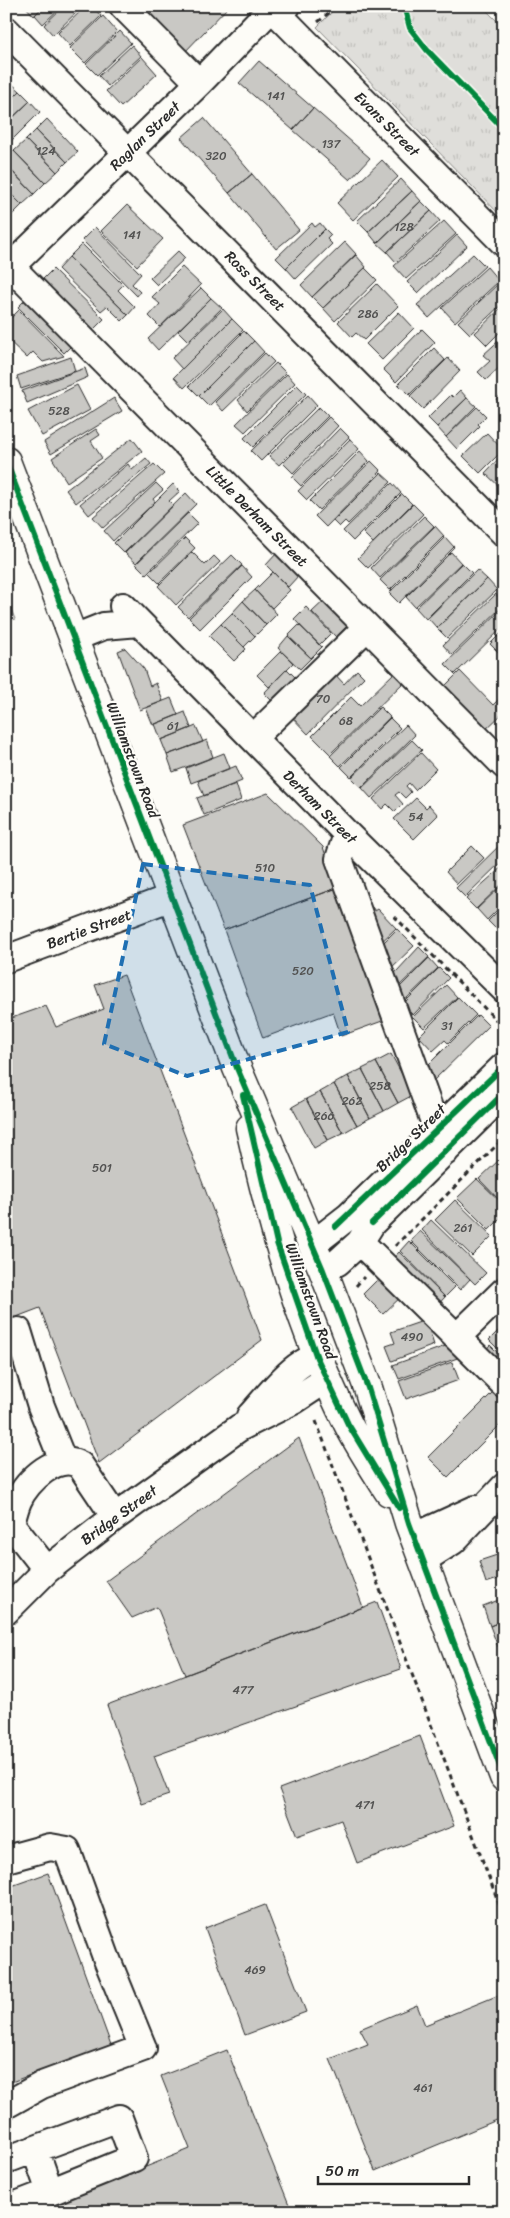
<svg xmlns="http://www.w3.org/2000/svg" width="510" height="2218" viewBox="0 0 510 2218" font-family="Sriracha,sans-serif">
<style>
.grass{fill:url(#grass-tufts);stroke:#858482}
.building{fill:#c9c8c4;stroke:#2b2b2b}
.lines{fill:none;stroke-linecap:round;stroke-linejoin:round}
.minor-casing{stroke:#2b2b2b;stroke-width:30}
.major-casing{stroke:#2b2b2b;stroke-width:31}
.path{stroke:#2b2b2b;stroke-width:3;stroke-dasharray:5 4;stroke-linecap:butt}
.minor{stroke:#fdfcf7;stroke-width:26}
.major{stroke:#fdfcf7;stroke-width:28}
.cycleway-casing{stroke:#fdfcf7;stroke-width:9}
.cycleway{stroke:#00873e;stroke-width:6}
.marked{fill:#1f6fb2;fill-opacity:0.2;stroke:#1f6fb2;stroke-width:4;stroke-dasharray:10 6;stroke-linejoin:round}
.labels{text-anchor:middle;stroke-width:5;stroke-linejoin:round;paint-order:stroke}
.number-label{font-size:12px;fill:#525251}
.street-label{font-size:15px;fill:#2b2b2b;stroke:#fdfcf7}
</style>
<defs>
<pattern id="grass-tufts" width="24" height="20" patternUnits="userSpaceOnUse" patternTransform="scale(1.25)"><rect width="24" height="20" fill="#dfdeda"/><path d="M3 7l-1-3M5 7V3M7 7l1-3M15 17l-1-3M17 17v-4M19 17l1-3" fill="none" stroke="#c0bfbb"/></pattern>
</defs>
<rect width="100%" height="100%" fill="#fdfcf7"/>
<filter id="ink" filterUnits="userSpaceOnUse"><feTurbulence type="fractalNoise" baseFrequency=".02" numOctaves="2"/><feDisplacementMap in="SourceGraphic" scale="10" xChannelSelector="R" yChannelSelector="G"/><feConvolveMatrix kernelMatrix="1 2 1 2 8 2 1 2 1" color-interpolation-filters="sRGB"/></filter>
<g filter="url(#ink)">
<path class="grass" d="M338 6H482L504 28V219L317 27Z
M6 597 15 619 6 623Z"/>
<path class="building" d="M25 6H43L34 16Z
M44 6H62L43 24 35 15Z
M64 6H83L53 35 44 25Z
M86 6H92L101 16 70 46 58 33Z
M140 6H229L182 55Z
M103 16 117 32 85 63 70 48Z
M120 31 131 43 97 75 86 64Z
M132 45 141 56 108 86 99 76Z
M142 57 157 74 121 107 106 91Z
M259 61 313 108 293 130 239 83Z
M10 82 20 91 6 105V86Z
M20 91 30 101 6 124V105Z
M30 101 40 112 6 146V124Z
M313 108 370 158 350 180 293 130Z
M204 118 252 174 229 193 181 138Z
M47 119 78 152 67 162 36 130Z
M36 130 67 162 57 172 26 140Z
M26 140 57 172 45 183 14 151Z
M14 151 45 183 34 194 6 165V159Z
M382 160 398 177 353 220 337 203Z
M6 165 34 194 22 205 6 189Z
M252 174 299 230 276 249 229 193Z
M401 179 412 191 368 232 357 221Z
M6 189 22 205 11 216 6 210Z
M412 191 421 201 377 243 368 232Z
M421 201 431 211 387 252 377 243Z
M127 205 163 239 137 266 101 231Z
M6 210 11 216 6 221Z
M431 211 440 221 396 262 387 252Z
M444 221 456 234 406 279 394 266Z
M312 223 315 227 320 223 325 229 286 268 276 258Z
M95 227 141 274 132 284 140 292 137 296 82 240Z
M325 229 331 235 327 239 332 244 296 279 286 268Z
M457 235 467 246 418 293 407 282Z
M345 242 356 254 312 297 301 285Z
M82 244 123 285 118 290 135 307 128 315 69 257Z
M178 251 185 258 157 285 150 278Z
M473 254 485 266 429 318 417 305Z
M356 255 366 267 323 308 312 297Z
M69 257 128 315 122 321 107 306 101 311 58 269Z
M182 267 201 285 160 327 149 316 160 304 152 297Z
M487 267 499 281 455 322 442 308Z
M365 268 377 280 335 321 323 308Z
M53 269 104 319 91 332 40 282Z
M500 282 504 285V302L470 334 458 322Z
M377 284 398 306 364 340 356 333 352 337 338 322Z
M201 288 211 298 158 350 148 339Z
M32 293 77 340 64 353 18 307Z
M211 298 222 308 188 341 178 331Z
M504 305V328L487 345 475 333Z
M223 309 232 319 182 369 172 358Z
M19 310 64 356 43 362 33 352 27 358 6 338V323Z
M399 312 414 328 382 360 366 344Z
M232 319 243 330 184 388 174 377Z
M422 329 435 342 396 382 383 369Z
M244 331 254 341 199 396 189 386Z
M504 336V363L486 380 478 372 490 361 483 355Z
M254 341 264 352 209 406 199 396Z
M434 348 445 360 409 395 398 384Z
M265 353 274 362 223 411 215 402Z
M71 357 75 371 21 389 17 376Z
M448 358 460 371 423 409 410 396Z
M276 363 286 373 247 411 238 400Z
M85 368 88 377 27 403 22 391Z
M287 374 295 383 245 432 236 424Z
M77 385 90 410 42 436 28 411Z
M297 385 306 394 253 447 244 438Z
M460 390 467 398 437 427 428 418 451 395 453 397Z
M504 392V408L496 399Z
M308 395 317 405 261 461 251 451Z
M114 398 122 411 51 454 44 442Z
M467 398 476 406 446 437 437 427Z
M319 407 328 416 279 465 269 456Z
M477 407 486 416 478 424 480 426 457 449 446 437Z
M329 417 338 426 293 473 283 463Z
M340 428 349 437 301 486 292 477Z
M96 429 100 435 91 441 102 458 67 482 52 458Z
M487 433 503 450 480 473 463 456Z
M132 438 142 451 76 503 66 490Z
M350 439 359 449 307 500 298 491Z
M360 451 369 461 319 510 310 501Z
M504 453V491L485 473Z
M146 458 151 464 89 515 80 504 128 464 132 470Z
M371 461 381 471 326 527 315 516Z
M154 464 164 474 103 528 93 517Z
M381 473 391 482 348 524 345 521 339 527 333 521Z
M156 483 163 490 153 499 155 502 113 541 104 531Z
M392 483 401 493 353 541 343 531Z
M173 484 180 491 169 501 173 505 124 553 114 543Z
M186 493 196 504 136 563 125 553Z
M402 494 412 504 373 543 363 533Z
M413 504 423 514 368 568 358 558Z
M188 513 198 523 146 574 136 564Z
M424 516 434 526 380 578 371 568Z
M435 526 444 536 390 590 380 580Z
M445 537 454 547 399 603 389 593Z
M185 538 195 548 159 583 149 573Z
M192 552 205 565 214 556 220 562 176 605 158 586Z
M451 552 461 563 415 607 406 597Z
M277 553 299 575 288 587 266 565Z
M232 555 242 565 188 617 178 607Z
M462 563 472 573 426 619 416 608Z
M242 566 252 577 200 629 189 618Z
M477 570 487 579 437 628 428 618Z
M273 572 290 590 272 608 255 590Z
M487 579 497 590 447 638 437 628Z
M255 590 277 614 266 625 243 601Z
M496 594 504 605 452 655 443 645Z
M329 596 352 621 336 637 312 612Z
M243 601 266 625 255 636 232 613Z
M306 607 331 633 319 645 294 619Z
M504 607V626L455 674 445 664Z
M232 613 255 636 244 647 221 624Z
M221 624 246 649 234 661 209 636Z
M299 625 322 647 311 658 288 636Z
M504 630V658L490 644Z
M288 636 311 658 300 669 278 648Z
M125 648 144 669 150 686 156 683 163 701 140 710 118 651Z
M281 651 293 663 269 687 257 675Z
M287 669 299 681 275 704 264 693Z
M357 670 364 677 308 734 289 714 332 671 344 684Z
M396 671 405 681 330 754 312 736 351 697 360 706Z
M460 671 493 705 504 694V712L482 733 440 691Z
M171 698 178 715 153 725 146 708Z
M380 707 390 717 340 766 330 756Z
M185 712 191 728 161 740 155 724Z
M390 718 400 728 351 777 341 767Z
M406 725 415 735 361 788 351 778Z
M196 726 203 742 167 755 161 740Z
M207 740 213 757 173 772 167 755Z
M412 740 422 750 371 798 362 788Z
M224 753 230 768 191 783 186 768Z
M421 753 436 769 415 790 409 783 406 786 411 792 405 798 399 792 395 795 403 804 395 812 387 804 382 809 373 799Z
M236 766 242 781 204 796 198 781Z
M236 784 241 800 204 815 197 798Z
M268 793 323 847 337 888 224 930 183 825Z
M416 798 426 808 429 805 438 815 414 839 394 819Z
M504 841V859L465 897 456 888Z
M472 846 484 858 457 884 446 872Z
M504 865V882L476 909 466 899Z
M504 883V903L487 920 477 909Z
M337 888 385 1020 341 1036 333 1012 263 1038 224 930Z
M504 905V924L497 930 488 921Z
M372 907 375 911 378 909 396 928 376 947 363 909Z
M504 926V936L499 931Z
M397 929 414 946 389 970 380 952 386 946 383 943Z
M419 947 429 957 394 991 386 983Z
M429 958 438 968 404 1001 395 992Z
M439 968 449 978 413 1015 402 1005Z
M124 975 262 1340 99 1463 40 1308 6 1321V1020L46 1006 56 1027 104 1009 95 985Z
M446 985 457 997 424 1028 413 1017Z
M458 997 476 1015 448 1043 445 1040 433 1051 419 1036Z
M478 1015 489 1026 431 1083 421 1072Z
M391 1054 413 1095 398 1103 376 1062Z
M376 1062 398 1103 384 1111 362 1069Z
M362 1069 384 1111 370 1118 348 1076Z
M348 1076 370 1118 357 1125 334 1084Z
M334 1084 357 1125 343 1133 320 1092Z
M320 1092 343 1133 328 1140 306 1099Z
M306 1099 328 1140 314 1148 292 1107Z
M499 1160 504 1164V1205L479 1179Z
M477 1179 504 1205V1215L489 1230 457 1198Z
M455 1200 492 1236 472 1256 435 1220Z
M431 1220 486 1273 475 1284 422 1230Z
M420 1231 470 1279 460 1290 411 1241Z
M409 1241 455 1287 445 1297 400 1251Z
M399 1252 445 1297 434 1309 390 1262Z
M383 1274 404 1294 383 1314 363 1294Z
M426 1320 434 1345 392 1361 386 1346 395 1343 391 1332Z
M498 1331 504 1337V1355L489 1340Z
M451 1344 463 1356 399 1379 393 1365Z
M490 1345 504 1359V1378L481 1355Z
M452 1362 459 1380 406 1399 399 1381Z
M494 1391 504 1401V1421L448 1477 428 1457Z
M299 1438 363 1607 185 1675 157 1607 132 1618 106 1581Z
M500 1554 504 1567V1577L486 1583 479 1561Z
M504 1598V1620L490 1626 483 1606Z
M377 1602 401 1669 154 1756 169 1795 142 1804 107 1705Z
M504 1620V1645L498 1647 490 1626Z
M420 1736 454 1826 357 1863 341 1820 297 1836 279 1789Z
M48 1873 111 2045 6 2084V1888Z
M265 1905 306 2012 245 2035 205 1928Z
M504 1993V2117L375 2171 330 2059 368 2044 360 2029 417 2005 425 2025Z
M227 2050 292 2212H35L190 2149 161 2076Z"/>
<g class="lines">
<g class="minor-casing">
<path id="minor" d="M123 6 199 83
M270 6 504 243
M6 30 504 533
M11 267 504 765
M6 271 199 83 265 15 287 6
M123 606 347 834 504 989
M74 638 104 626 139 623
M253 738 367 627
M347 834 339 859 445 1152
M6 959 172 897
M360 1242 504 1384
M313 1244 349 1216 504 1066
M323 1270 338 1262 360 1242 372 1223 504 1093
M6 1335 18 1331 41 1406 63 1461
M457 1337 504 1291
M250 1416C265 1400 295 1359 317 1358
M414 1537 475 1509
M423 1560 453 1541 504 1487
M47 1570 11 1524C13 1516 15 1508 18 1501 27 1480 58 1452 80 1465L115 1517
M6 1611 47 1570 115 1517 239 1428 295 1400 327 1379
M6 1859 50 1847 67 1850 106 1957 143 2048 42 2085 6 2105
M6 2160 119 2118 134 2158 50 2192 35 2149
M6 2209 50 2192"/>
</g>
<g class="major-casing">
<path id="major" d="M6 461 237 1068 323 1270 368 1388 409 1523 504 1777
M250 1128C273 1230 301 1330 348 1424 360 1447 375 1470 389 1492"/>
</g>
<path class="path" d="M318 22 337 6
M394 916 504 1028
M395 1246 504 1138
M356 1286 364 1277
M316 1421 504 1917"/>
<use href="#minor" class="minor"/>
<use href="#major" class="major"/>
<g class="cycleway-casing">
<path id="cycleway" d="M404 6 410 28 427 50 504 129
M6 461 237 1068 323 1270 368 1388 409 1523 504 1777
M243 1095 277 1243 317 1358 348 1424 399 1508
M372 1223 504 1093
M335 1227 504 1066"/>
</g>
<use href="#cycleway" class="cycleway"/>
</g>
</g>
<path class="marked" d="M143 864 310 885 348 1032 187 1076 104 1044Z"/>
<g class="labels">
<g class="number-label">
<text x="276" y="100">141</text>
<text x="331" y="148">137</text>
<text x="46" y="155">124</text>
<text x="216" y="160">320</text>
<text x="404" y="231">128</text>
<text x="132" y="239">141</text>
<text x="368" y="318">286</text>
<text x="59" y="415">528</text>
<text x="323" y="703">70</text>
<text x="346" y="725">68</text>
<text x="173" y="730">61</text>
<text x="416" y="821">54</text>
<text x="265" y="872">510</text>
<text x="303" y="975">520</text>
<text x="447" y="1030">31</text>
<text x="380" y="1090">258</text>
<text x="352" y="1105">262</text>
<text x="324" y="1120">266</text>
<text x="102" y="1172">501</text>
<text x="463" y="1232">261</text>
<text x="412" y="1341">490</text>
<text x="243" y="1694">477</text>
<text x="365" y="1809">471</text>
<text x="255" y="1974">469</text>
<text x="423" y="2092">461</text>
</g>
<g class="street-label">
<text transform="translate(387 124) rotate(45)" y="5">Evans Street</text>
<text transform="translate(145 136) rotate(-44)" y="5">Raglan Street</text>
<text transform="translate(255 281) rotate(45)" y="5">Ross Street</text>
<text transform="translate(257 516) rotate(45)" y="5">Little Derham Street</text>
<text transform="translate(133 760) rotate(69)" y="5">Williamstown Road</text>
<text transform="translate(320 807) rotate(45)" y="5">Derham Street</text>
<text transform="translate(89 929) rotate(-20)" y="5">Bertie Street</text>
<text transform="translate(411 1138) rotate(-44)" y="5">Bridge Street</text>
<text transform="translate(311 1301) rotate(70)" y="5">Williamstown Road</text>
<text transform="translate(119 1515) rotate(-36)" y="5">Bridge Street</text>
</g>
</g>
<rect width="510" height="2218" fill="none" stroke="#fdfcf7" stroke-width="25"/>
<rect x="12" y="12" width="485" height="2193" fill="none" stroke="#2b2b2b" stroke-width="2" filter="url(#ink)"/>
<path d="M318 2176v8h151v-8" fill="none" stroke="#2b2b2b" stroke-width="2.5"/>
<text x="325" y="2176" font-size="15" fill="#2b2b2b" stroke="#fdfcf7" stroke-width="4" paint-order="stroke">50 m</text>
</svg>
